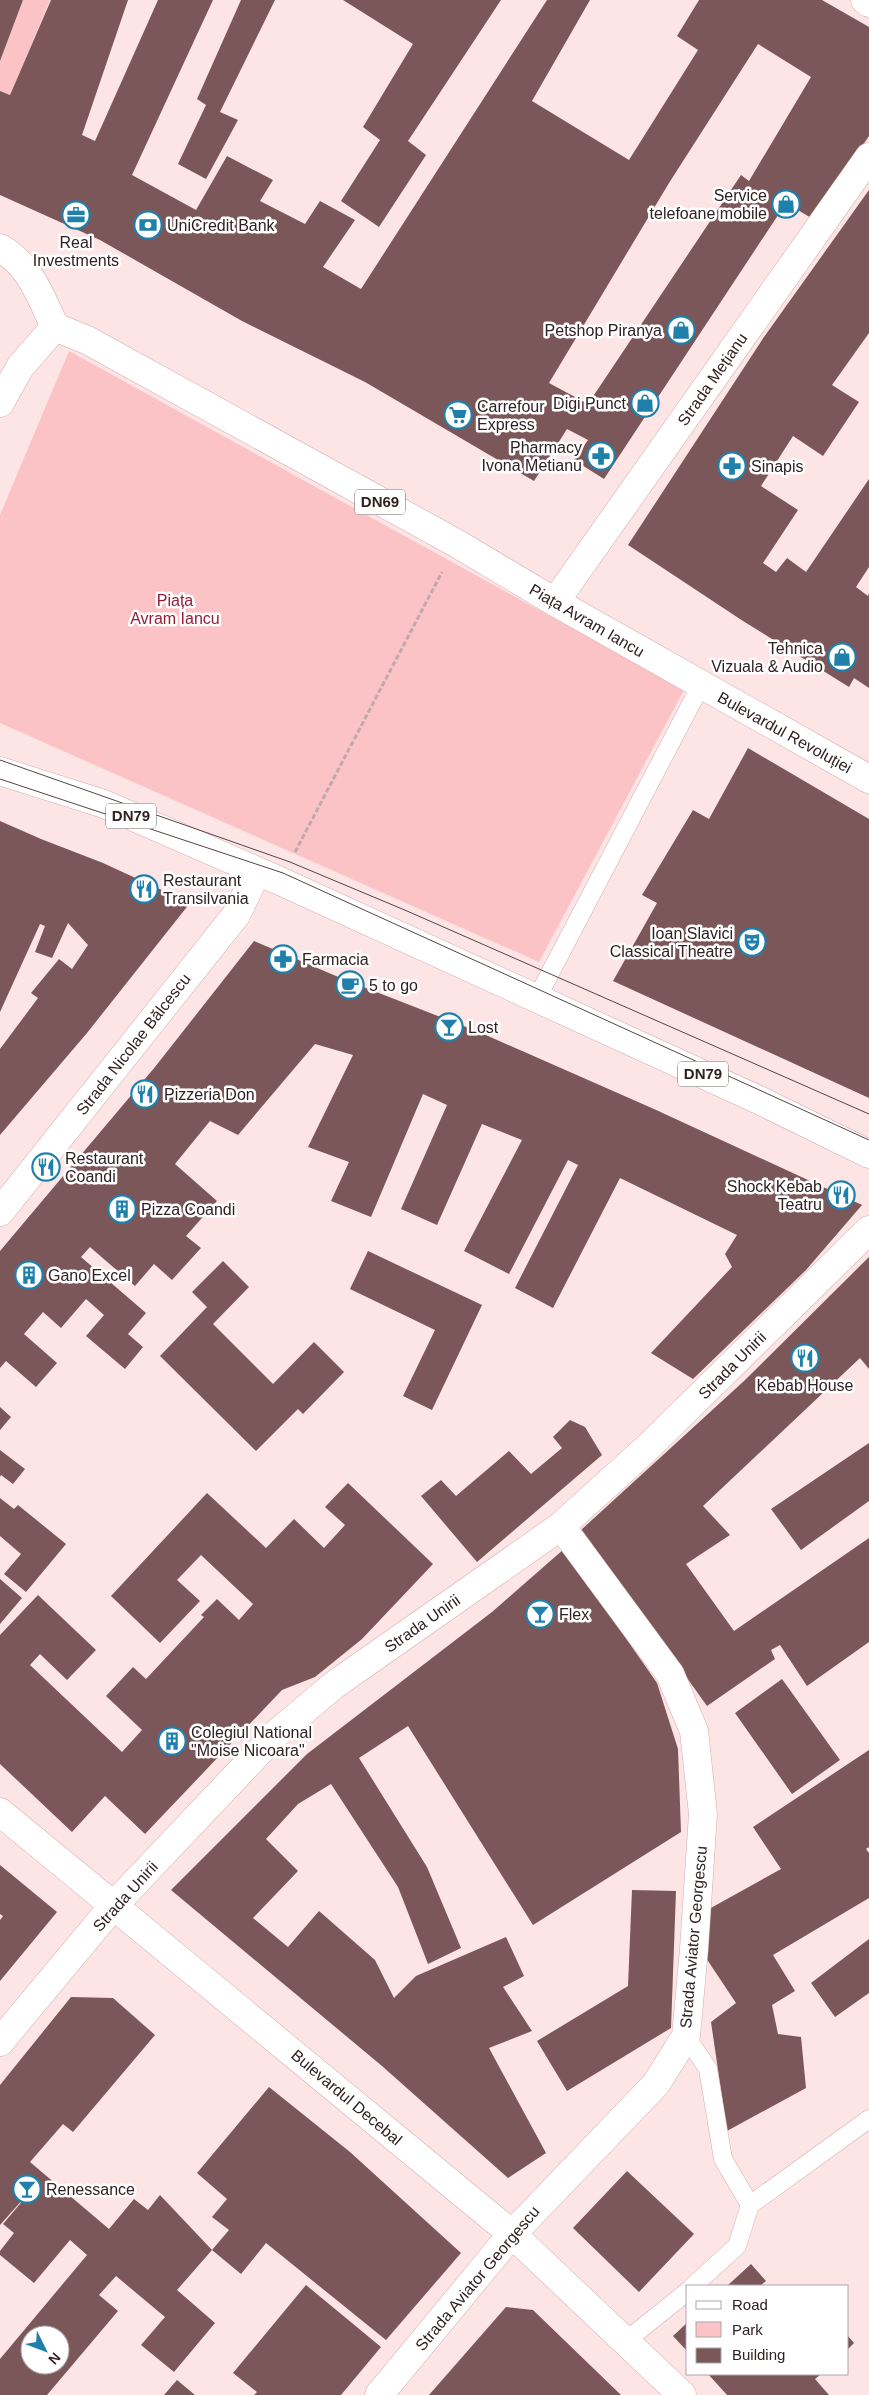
<svg xmlns="http://www.w3.org/2000/svg" width="869" height="2395" viewBox="0 0 869 2395" font-family="Arial,sans-serif">
<style>
.green{fill:#fcc3c6}
.building{fill:#7b575a;fill-rule:evenodd}
.lines{fill:none;stroke-linecap:round;stroke-linejoin:round}
.lane-casing{stroke:#d4acae;stroke-width:19}
.street-casing{stroke:#d4acae;stroke-width:29}
.secondary-casing{stroke:#d4acae;stroke-width:29}
.primary-casing{stroke:#d4acae;stroke-width:29}
.path{stroke:#bfa9aa;stroke-width:3;stroke-dasharray:5 2.5;stroke-linecap:butt}
.lane{stroke:#fff;stroke-width:18}
.street{stroke:#fff;stroke-width:28}
.secondary{stroke:#fff;stroke-width:28}
.primary{stroke:#fff;stroke-width:28}
.tram{stroke:#564546;stroke-width:1}
.labels{text-anchor:middle;stroke-width:5;stroke-linejoin:round;paint-order:stroke}
.shield{fill:#fff;stroke:#6e6464;stroke-width:1}
.shield-label{font-size:15px;font-weight:bold;fill:#302122}
.poi-label{font-size:16px;fill:#302122;stroke:#fff;text-anchor:start}
.street-label{font-size:16px;fill:#302122;stroke:#fff}
.park-label{font-size:16px;fill:#941e38;stroke:#fff}
</style>
<rect width="100%" height="100%" fill="#fde4e5"/>
<path class="green" d="M23 0H50L10 95 0 91V61Z
M69 351 684 690 539 962 0 723V515Z"/>
<path class="building" d="M0 0H23L0 61Z
M51 0H128L82 135 95 141 158 0H213L132 175 196 210 227 156 273 180 260 201 305 224 320 201 355 220 323 267 361 289 547 0H590L532 101 629 160 698 50 677 36 699 0H822L869 27V136L813 219 786 203 604 479 574 460 588 440 567 429 534 481 365 382 242 321 100 240 0 195V91L10 95ZM758 44 811 77 749 181 741 175 588 404 549 383 669 183Z
M241 0H275L220 112 238 120 206 179 178 164 206 105 197 99Z
M343 0H501L408 141 426 155 379 227 341 201 380 140 363 127 413 44Z
M869 190V333L832 385 859 402 823 456 793 436 761 486 798 510 763 563 776 572 787 558 806 572 869 479V567L856 587 868 596 869 593V688L854 678 849 687 743 621 628 545 764 337Z
M748 748 869 819V1098L613 981 657 903 642 895 693 810 709 819Z
M0 821 41 839 103 863 190 903 87 1033 0 1135V1049L38 998 31 993 59 959 72 969 88 945 68 923 52 958 35 952 45 926 40 924 0 1012Z
M254 941 343 979 479 1032 654 1109 862 1205 806 1270 693 1379 651 1353 732 1267 725 1254 737 1235 620 1178 553 1308 515 1288 578 1165 568 1160 509 1274 464 1251 522 1140 482 1124 437 1225 401 1209 447 1105 423 1094 371 1217 331 1201 349 1162 308 1147 353 1055 315 1044 238 1135 210 1121 175 1164 217 1201 186 1236 201 1248 172 1280 154 1264 135 1286 90 1247 81 1257 146 1313 128 1334 143 1347 125 1369 86 1336 104 1315 86 1299 61 1328 43 1312 24 1334 57 1363 36 1387 6 1361 0 1368V1251L155 1067Z
M368 1251 482 1305 432 1410 403 1396 435 1330 350 1289Z
M869 1257V1369L860 1358 703 1506 730 1535 686 1564 734 1631 869 1538V1642L807 1686 780 1645 771 1650 775 1659 707 1706 581 1530 744 1381Z
M223 1261 249 1287 213 1324 273 1384 314 1342 344 1372 303 1414 298 1409 256 1451 160 1356 207 1307 192 1292Z
M0 1407 11 1417 0 1430Z
M570 1420 585 1427 602 1455 477 1562 421 1496 441 1480 456 1496 509 1451 531 1474 562 1448 553 1437Z
M869 1443V1501L801 1550 771 1509Z
M0 1450 25 1469 13 1484 1 1475 0 1477Z
M348 1483 433 1564 362 1639 315 1677 282 1690 145 1834 105 1796 72 1832 0 1764V1635L38 1595 96 1650 67 1680 40 1654 30 1665 122 1752 142 1730 106 1696 133 1667 146 1679 204 1617 201 1615 217 1599 239 1620 253 1604 201 1555 177 1580 200 1601 160 1643 111 1596 207 1493 266 1548 294 1519 324 1548 345 1525 325 1507Z
M0 1498 14 1509 18 1505 66 1544 26 1592 4 1574 21 1554 0 1536Z
M564 1549 657 1683 678 1749 681 1832 533 1925 408 1726 359 1758 427 1867 461 1948 428 1964 398 1887 331 1784 298 1804 266 1839 298 1871 253 1918 288 1947 319 1911 375 1960 394 1998 416 1976 506 1937 524 1976 503 1987 532 2031 489 2048 546 2153 508 2178 382 2066 171 1890 307 1754 492 1612Z
M0 1579 22 1598 0 1624Z
M782 1679 840 1760 792 1794 735 1713Z
M869 1750V1847L866 1849 869 1853V1898L773 1955 795 1991 772 2005 778 2034 801 2037 806 2088 727 2131 711 2022 736 2003 702 1952 709 1909 781 1869 753 1827Z
M0 1865 57 1912 0 1981V1920L3 1916 0 1914Z
M632 1890 676 1891 671 2028 567 2091 537 2041 628 1986Z
M869 1939V1993L835 2017 811 1983Z
M71 1997 113 1998 155 2035 73 2132 63 2124 30 2162 109 2229 134 2199 148 2210 160 2195 212 2250 177 2290 215 2323 174 2372 141 2345 165 2317 116 2276 99 2295 118 2311 47 2395H0V2359L87 2255 70 2240 34 2283 0 2255V2251L14 2233 3 2224 41 2179 0 2225V2085ZM30 2335H60V2365H30Z
M269 2087 350 2152 461 2253 386 2340 266 2243 241 2274 212 2250 229 2230 212 2217 227 2199 197 2173Z
M627 2171 694 2234 639 2292 573 2228Z
M751 2264 766 2281 760 2286H727Z
M306 2285 381 2347 341 2395H254L257 2392 233 2373Z
M506 2307 533 2310 621 2395H429Z
M688 2322V2352L673 2336Z
M848 2336 854 2343 848 2349Z
M708 2374H821L815 2379 829 2395H727Z
M177 2380 195 2395H164Z"/>
<g class="lines">
<g class="lane-casing">
<path id="lane" d="M537 998 701 685
M686 2036 708 2069 723 2159 750 2205
M693 2286 737 2246 750 2205 869 2119
M627 2340 688 2291"/>
</g>
<g class="street-casing">
<path id="street" d="M865 0 869 3
M0 403 20 367 55 327
M555 602 869 157
M0 2042 114 1905 277 1733 334 1685 561 1526 646 1449 869 1230
M379 2395 512 2234 656 2084 686 2036 694 1949 703 1814 694 1731 670 1674 561 1526"/>
</g>
<g class="secondary-casing">
<path id="secondary" d="M0 1212 236 915 257 872
M0 1812 512 2234 682 2395"/>
</g>
<g class="primary-casing">
<path id="primary" d="M0 248C30 264 41 298 55 327L87 340 456 543 555 602 869 779
M0 771 104 804 280 881 759 1100 869 1154"/>
</g>
<path class="path" d="M295 852 442 572"/>
<use href="#lane" class="lane"/>
<use href="#street" class="street"/>
<use href="#secondary" class="secondary"/>
<use href="#primary" class="primary"/>
<path class="tram" d="M0 760 290 862 407 911 869 1114
M0 779 283 873 869 1140"/>
</g>
<defs>
<g id="shop-ring" transform="scale(1.4375)"><circle r="9.5" fill="#fff" stroke="#1f80ac" stroke-width="1.5"/><path d="M-5-2.5h2.3a2.7 3.5 0 0 1 5.4 0H5L5.5 6h-11ZM-1.5-2.5h3a1.5 2.3 0 0 0-3 0Z" fill="#1f80ac"/></g>
<g id="office-ring" transform="scale(1.4375)"><circle r="9.5" fill="#fff" stroke="#1f80ac" stroke-width="1.5"/><path d="M-6-3h4V-5.5h4V-3h4V5H-6ZM-1-4.5V-3h2v-1.5ZM-6 0V1H6V0Z" fill="#1f80ac"/></g>
<g id="bank-ring" transform="scale(1.4375)"><circle r="9.5" fill="#fff" stroke="#1f80ac" stroke-width="1.5"/><path d="M-6-4H6V4H-6ZM0-2.3a2.3 2.3 0 1 0 0 4.6a2.3 2.3 0 1 0 0-4.6Z" fill="#1f80ac"/></g>
<g id="supermarket-ring" transform="scale(1.4375)"><circle r="9.5" fill="#fff" stroke="#1f80ac" stroke-width="1.5"/><path d="M-6-5.5h2.5l.6 2H6L4.5 2H-2.5L-4.4-4H-6ZM-1.5 3.2a1.3 1.3 0 1 0 .1 0ZM3 3.2a1.3 1.3 0 1 0 .1 0Z" fill="#1f80ac"/></g>
<g id="pharmacy-ring" transform="scale(1.4375)"><circle r="9.5" fill="#fff" stroke="#1f80ac" stroke-width="1.5"/><path d="M-2-6h4v4h4v4h-4v4h-4v-4h-4v-4h4Z" fill="#1f80ac"/></g>
<g id="restaurant-ring" transform="scale(1.4375)"><circle r="9.5" fill="#fff" stroke="#1f80ac" stroke-width="1.5"/><path d="M-5-6h1v4h1v-4h1v4h1v-4h1v5L-1.5 .5V6h-2V.5L-5-1ZM5-6V6H3V1.5H1.5Q1.5-4 5-6Z" fill="#1f80ac"/></g>
<g id="theatre-ring" transform="scale(1.4375)"><circle r="9.5" fill="#fff" stroke="#1f80ac" stroke-width="1.5"/><path d="M-5-5.5Q0-4 5-5.5V0Q5 5 0 6Q-5 5-5 0ZM-3.3-2.5H-1v1.5H-3.3ZM1-2.5H3.3v1.5H1ZM-2.8 1Q0 5.5 2.8 1Z" fill="#1f80ac"/></g>
<g id="cafe-ring" transform="scale(1.4375)"><circle r="9.5" fill="#fff" stroke="#1f80ac" stroke-width="1.5"/><path d="M-5.5-4.5H6V0H3Q3 3.5 0 3.5H-2.5Q-5.5 3.5-5.5 0ZM3-3.2v2h1.7v-2ZM-6 4.5H4V6H-6Z" fill="#1f80ac"/></g>
<g id="bar-ring" transform="scale(1.4375)"><circle r="9.5" fill="#fff" stroke="#1f80ac" stroke-width="1.5"/><path d="M-6-5H6L.8 .8V4.5H3.5V6h-7V4.5H-.8V.8Z" fill="#1f80ac"/></g>
<g id="building-ring" transform="scale(1.4375)"><circle r="9.5" fill="#fff" stroke="#1f80ac" stroke-width="1.5"/><path d="M-4-6H4V6H1V3H-1V6H-4ZM-2.5-4.3h1.7v1.8h-1.7ZM.8-4.3h1.7v1.8H.8ZM-2.5-1h1.7V.8h-1.7ZM.8-1h1.7V.8H.8Z" fill="#1f80ac"/></g>
</defs>
<g fill-rule="evenodd">
<use href="#shop-ring" x="786" y="204"/>
<use href="#office-ring" x="76" y="215"/>
<use href="#bank-ring" x="148" y="225"/>
<use href="#shop-ring" x="681" y="330"/>
<use href="#shop-ring" x="645" y="403"/>
<use href="#supermarket-ring" x="458" y="415"/>
<use href="#pharmacy-ring" x="601" y="456"/>
<use href="#pharmacy-ring" x="732" y="466"/>
<use href="#shop-ring" x="842" y="657"/>
<use href="#restaurant-ring" x="144" y="889"/>
<use href="#theatre-ring" x="752" y="942"/>
<use href="#pharmacy-ring" x="283" y="959"/>
<use href="#cafe-ring" x="350" y="985"/>
<use href="#bar-ring" x="449" y="1027"/>
<use href="#restaurant-ring" x="145" y="1094"/>
<use href="#restaurant-ring" x="46" y="1167"/>
<use href="#restaurant-ring" x="841" y="1195"/>
<use href="#building-ring" x="122" y="1209"/>
<use href="#building-ring" x="29" y="1275"/>
<use href="#restaurant-ring" x="805" y="1358"/>
<use href="#bar-ring" x="540" y="1614"/>
<use href="#building-ring" x="172" y="1741"/>
<use href="#bar-ring" x="27" y="2189"/>
</g>
<g class="labels">
<g class="shield">
<rect x="355" y="489.5" width="50" height="25" rx="4"/>
<rect x="106" y="803.5" width="50" height="25" rx="4"/>
<rect x="678" y="1061.5" width="50" height="25" rx="4"/>
</g>
<g class="shield-label">
<text x="380" y="507">DN69</text>
<text x="131" y="821">DN79</text>
<text x="703" y="1079">DN79</text>
</g>
<g class="poi-label">
<text x="767" y="201" text-anchor="end">Service<tspan x="767" dy="18">telefoane mobile</tspan></text>
<text x="167" y="231">UniCredit Bank</text>
<text x="76" y="248" text-anchor="middle">Real<tspan x="76" dy="18">Investments</tspan></text>
<text x="662" y="336" text-anchor="end">Petshop Piranya</text>
<text x="626" y="409" text-anchor="end">Digi Punct</text>
<text x="477" y="412">Carrefour<tspan x="477" dy="18">Express</tspan></text>
<text x="582" y="453" text-anchor="end">Pharmacy<tspan x="582" dy="18">Ivona Metianu</tspan></text>
<text x="751" y="472">Sinapis</text>
<text x="823" y="654" text-anchor="end">Tehnica<tspan x="823" dy="18">Vizuala &amp; Audio</tspan></text>
<text x="163" y="886">Restaurant<tspan x="163" dy="18">Transilvania</tspan></text>
<text x="733" y="939" text-anchor="end">Ioan Slavici<tspan x="733" dy="18">Classical Theatre</tspan></text>
<text x="302" y="965">Farmacia</text>
<text x="369" y="991">5 to go</text>
<text x="468" y="1033">Lost</text>
<text x="164" y="1100">Pizzeria Don</text>
<text x="65" y="1164">Restaurant<tspan x="65" dy="18">Coandi</tspan></text>
<text x="822" y="1192" text-anchor="end">Shock Kebab<tspan x="822" dy="18">Teatru</tspan></text>
<text x="141" y="1215">Pizza Coandi</text>
<text x="48" y="1281">Gano Excel</text>
<text x="805" y="1391" text-anchor="middle">Kebab House</text>
<text x="559" y="1620">Flex</text>
<text x="191" y="1738">Colegiul National<tspan x="191" dy="18">"Moise Nicoara"</tspan></text>
<text x="46" y="2195">Renessance</text>
</g>
<g class="street-label">
<text transform="translate(712 379) rotate(-55)" y="6">Strada Mețianu</text>
<text transform="translate(587 620) rotate(30)" y="6">Piața Avram Iancu</text>
<text transform="translate(785 732) rotate(29)" y="6">Bulevardul Revoluției</text>
<text transform="translate(133 1044) rotate(-52)" y="6">Strada Nicolae Bălcescu</text>
<text transform="translate(732 1365) rotate(-45)" y="6">Strada Unirii</text>
<text transform="translate(422 1623) rotate(-35)" y="6">Strada Unirii</text>
<text transform="translate(125 1896) rotate(-48)" y="6">Strada Unirii</text>
<text transform="translate(693 1937) rotate(-85)" y="6">Strada Aviator Georgescu</text>
<text transform="translate(347 2097) rotate(40)" y="6">Bulevardul Decebal</text>
<text transform="translate(477 2278) rotate(-50)" y="6">Strada Aviator Georgescu</text>
</g>
<g class="park-label">
<text x="175" y="606">Piața<tspan x="175" dy="18">Avram Iancu</tspan></text>
</g>
</g>
<rect x="686" y="2285" width="162" height="90" fill="#ffffff" stroke="#aca6a7"/>
<rect x="696" y="2301" width="25" height="8" fill="#ffffff" stroke="#aca6a7"/>
<text x="732" y="2310" font-size="15" fill="#302122">Road</text>
<rect x="696" y="2322" width="25" height="15" fill="#fcc3c6" stroke="#aca6a7"/>
<text x="732" y="2335" font-size="15" fill="#302122">Park</text>
<rect x="696" y="2348" width="25" height="15" fill="#7b575a" stroke="#aca6a7"/>
<text x="732" y="2360" font-size="15" fill="#302122">Building</text>
<g transform="translate(45 2350) rotate(132)"><circle r="24" fill="#ffffff" stroke="#aca6a7"/>
<path d="M0-4L9 19L0 12L-9 19Z" fill="#1f80ac"/>
<text y="-8" font-size="14" font-weight="bold" text-anchor="middle" fill="#302122">N</text>
</g>
</svg>
